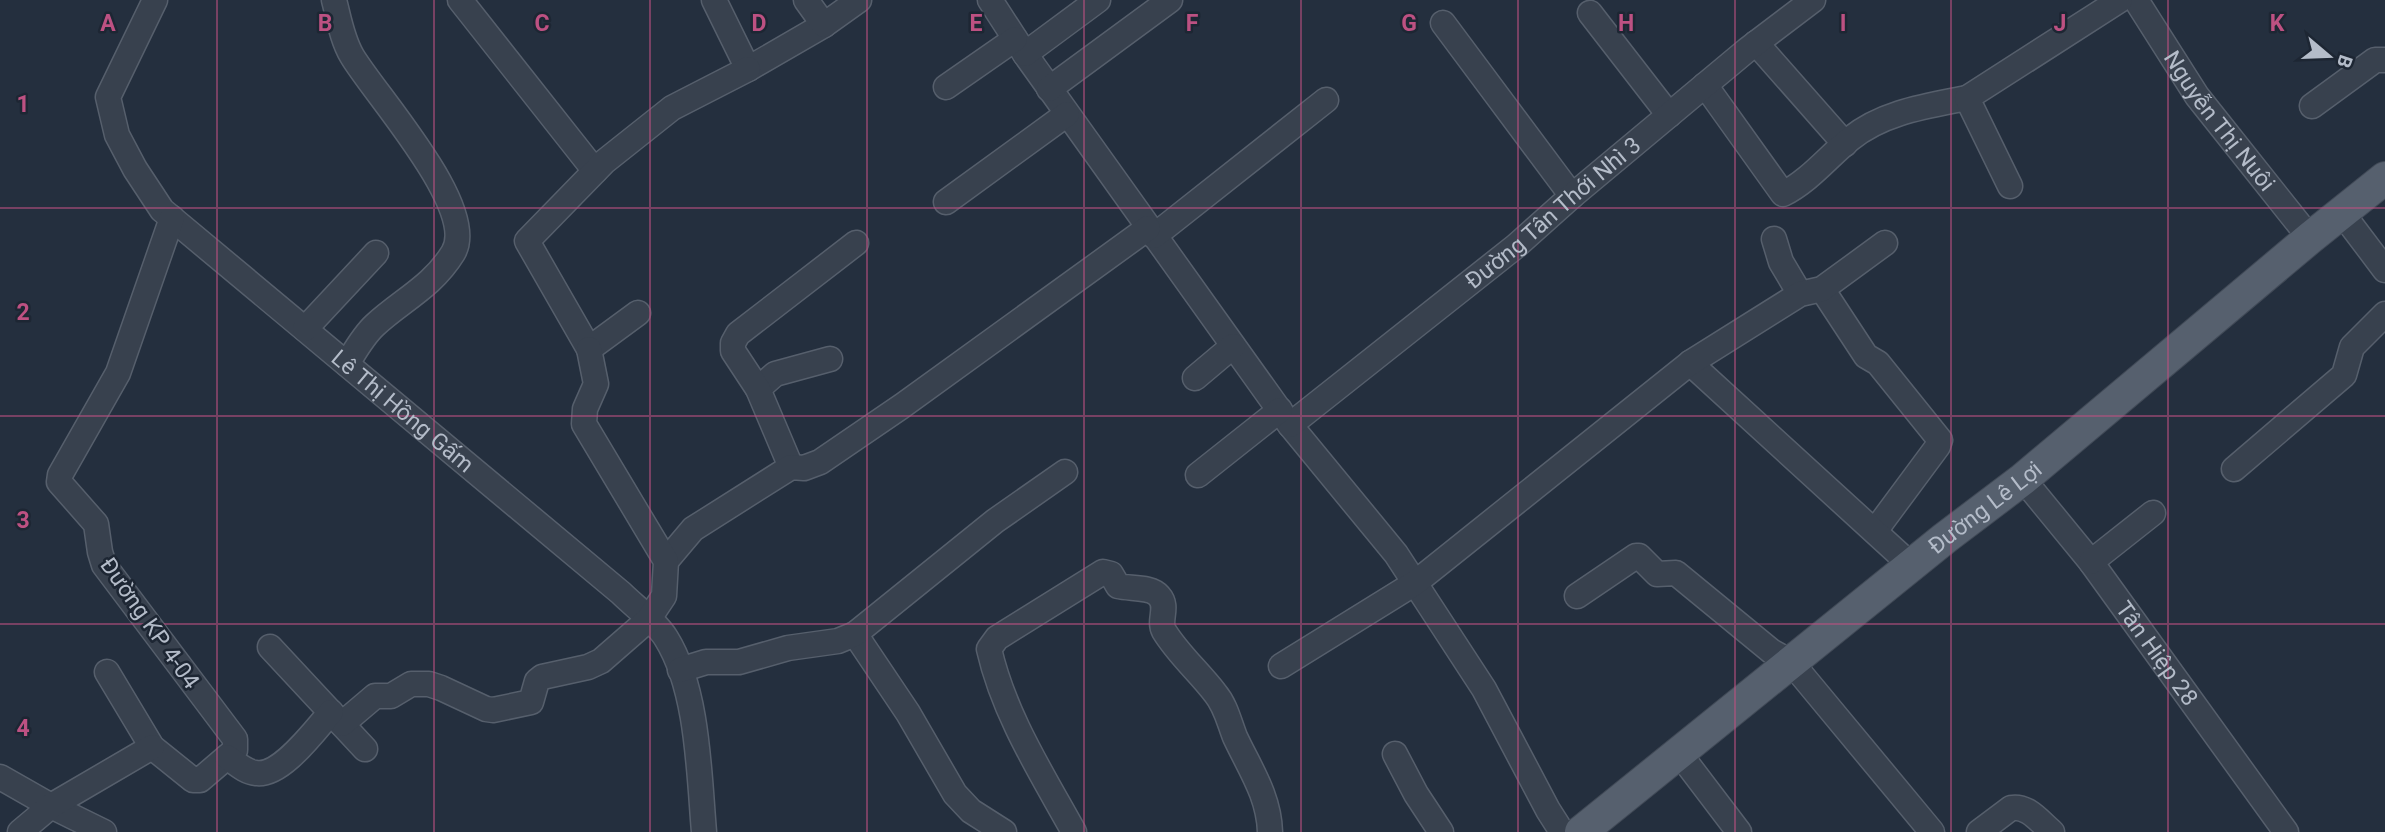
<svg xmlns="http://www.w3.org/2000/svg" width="2385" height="832" viewBox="0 0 2385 832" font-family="Roboto,sans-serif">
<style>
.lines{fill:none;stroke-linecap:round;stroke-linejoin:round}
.minor-casing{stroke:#565f6c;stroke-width:27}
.major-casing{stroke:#414a57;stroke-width:34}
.minor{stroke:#38414e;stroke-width:24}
.major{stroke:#56606e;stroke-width:32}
.grid{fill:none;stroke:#bd5182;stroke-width:2;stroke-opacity:0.55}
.labels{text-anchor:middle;stroke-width:5;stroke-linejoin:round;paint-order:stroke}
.street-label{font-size:23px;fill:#b4bcc9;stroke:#1d2633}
.grid-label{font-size:23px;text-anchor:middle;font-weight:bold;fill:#bd5182;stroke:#1d2633;stroke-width:5;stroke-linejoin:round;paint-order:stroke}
</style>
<rect width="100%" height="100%" fill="#242f3e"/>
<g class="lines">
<g class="minor-casing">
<g id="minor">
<path id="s1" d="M155 0 108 97 117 135 135 169 162 210 621 593C634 606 657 623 666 638 698 689 699 773 704 832"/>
<path d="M334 0C339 19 342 39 352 56 375 95 480 209 453 253 432 287 402 300 375 325 363 336 355 351 347 364"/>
<path d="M460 0 595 171"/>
<path d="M714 0 748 69 824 25"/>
<path d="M806 0 824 25 859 0"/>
<path d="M990 0 1025 54 1290 425 1396 554 1484 689 1548 810 1562 832"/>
<path id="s2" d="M2136 0 2197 96 2310 238"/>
<path d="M1590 13 1669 115"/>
<path d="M1443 23 1572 196"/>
<path d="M1756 43 1845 144"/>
<path d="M1025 54 1098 0"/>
<path d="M1705 85 1783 194C1809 181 1828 157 1850 139 1883 112 1927 106 1967 98"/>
<path d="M946 87 1015 39"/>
<path d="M1049 89 1170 0"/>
<path d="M2312 106 2375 60H2385"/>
<path d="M2010 186 1967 98 2120 0"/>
<path d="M946 202 1067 114"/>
<path d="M2342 213 2385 270"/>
<path d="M1154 236 1326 100"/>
<path d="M1774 239 1781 262 1800 294"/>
<path d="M1822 289 1866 356 1878 363 1940 440 1938 446 1875 531"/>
<path d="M638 313 589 349 527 241 604 162 672 108 748 69"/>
<path d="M305 329 376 253"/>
<path d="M1690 363 1911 565"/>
<path d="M1195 378 1233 346"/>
<path d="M758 389 775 374 830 359"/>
<path id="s3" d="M1290 425 1516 246 1572 196 1747 50 1813 0"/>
<path d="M791 467 758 389 733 351V343L738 334 856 243"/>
<path d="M2234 469 2344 375 2352 347 2385 314"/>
<path d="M1198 475 1280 410"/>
<path id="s4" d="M2023 479 2091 562 2286 832"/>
<path d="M666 561 693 529 791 467 804 468 820 462 902 406 1148 228"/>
<path d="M2091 562 2153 513"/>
<path d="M1577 596 1636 556H1639L1657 574 1676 573 1771 651 1791 662 1932 832"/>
<path d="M855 634 908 713 955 794 971 811 1004 832"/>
<path d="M270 647 365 749"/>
<path d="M1281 666 1415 583 1690 363 1800 294 1822 289 1885 243"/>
<path d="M680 670 706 662H739L788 648 838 641 855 634 995 521 1065 472"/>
<path d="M107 672 152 747 193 780H200L235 750V739L104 565 100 552 96 524 59 482 60 475 118 373 172 218"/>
<path d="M342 724 375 696H391L411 684H429L441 688 486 709 493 710 531 702 537 681 542 677 588 667 601 661 648 620 664 596 666 561 584 424 585 409 596 384 589 349"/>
<path d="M1679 753 1739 832"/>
<path d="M1395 754 1416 794 1441 832"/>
<path d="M227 757C236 763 245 772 256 773 281 777 315 730 331 712"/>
<path d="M0 777 51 806 104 832"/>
<path d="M20 832 51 806 152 747"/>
<path d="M1074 832C1042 774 1004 715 989 649L997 638 1103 572 1111 574 1118 586C1130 589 1151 586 1159 596 1169 607 1158 620 1164 631 1178 654 1199 672 1215 693 1226 706 1229 722 1235 737 1250 769 1269 796 1270 832"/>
<path d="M1979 832 2011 808C2028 805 2040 822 2052 832"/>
</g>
</g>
<g class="major-casing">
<g id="major">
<path id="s5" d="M1581 832 1945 538 2023 479 2310 238 2385 178"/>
</g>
</g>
<use href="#minor" class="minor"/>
<use href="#major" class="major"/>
</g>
<path class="grid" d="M217 0V832M434 0V832M650 0V832M867 0V832M1084 0V832M1301 0V832M1518 0V832M1735 0V832M1951 0V832M2168 0V832M0 208H2385M0 416H2385M0 624H2385"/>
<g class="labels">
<g class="street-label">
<text dy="8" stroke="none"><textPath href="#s2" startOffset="147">Nguyễn Thị Nuôi</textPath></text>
<text dy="8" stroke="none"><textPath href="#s3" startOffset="338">Đường Tân Thới Nhì 3</textPath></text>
<text dy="8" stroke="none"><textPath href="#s1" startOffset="548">Lê Thị Hồng Gấm</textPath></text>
<text dy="8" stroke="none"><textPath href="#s5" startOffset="518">Đường Lê Lợi</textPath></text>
<text transform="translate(150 623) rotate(55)" y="8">Đường KP 4-04</text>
<text dy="8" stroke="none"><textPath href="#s4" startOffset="220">Tân Hiệp 28</textPath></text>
</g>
</g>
<g class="grid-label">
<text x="108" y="31">A</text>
<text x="325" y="31">B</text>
<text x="542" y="31">C</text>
<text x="759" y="31">D</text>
<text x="976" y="31">E</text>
<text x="1192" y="31">F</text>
<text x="1409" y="31">G</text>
<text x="1626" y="31">H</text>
<text x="1843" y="31">I</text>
<text x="2060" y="31">J</text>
<text x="2277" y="31">K</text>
<text x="23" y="112">1</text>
<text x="23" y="320">2</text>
<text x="23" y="528">3</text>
<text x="23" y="736">4</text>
</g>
<g transform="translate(2329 56) rotate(109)" stroke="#1d2633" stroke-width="5" paint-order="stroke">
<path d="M0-5L12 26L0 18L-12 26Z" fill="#b4bcc9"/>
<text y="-10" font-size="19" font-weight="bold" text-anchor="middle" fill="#b4bcc9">B</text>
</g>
</svg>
